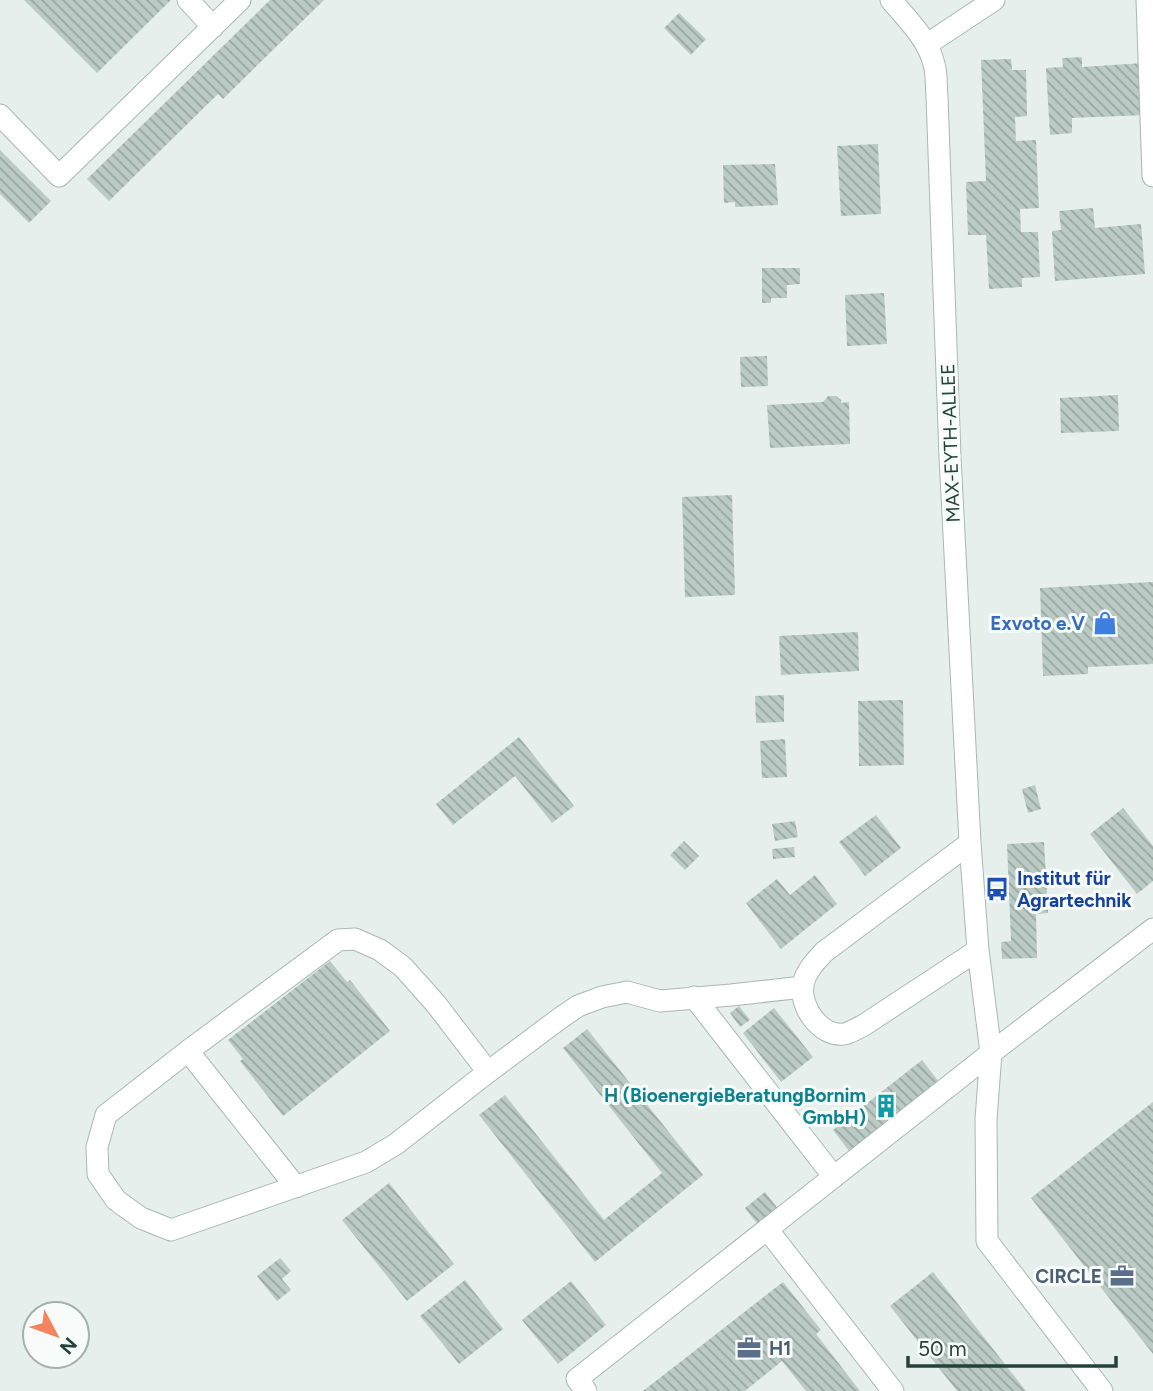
<svg xmlns="http://www.w3.org/2000/svg" width="1153" height="1391" viewBox="0 0 1153 1391" font-family="Figtree,sans-serif">
<style>
.building{fill:url(#building-back-hatch)}
.lines{fill:none;stroke-linecap:round;stroke-linejoin:round}
.minor-casing{stroke:#a8b8b2;stroke-width:23}
.minor{stroke:#fff;stroke-width:21}
.labels{text-anchor:middle;stroke-width:6;stroke-linejoin:round;paint-order:stroke}
.street-label{font-size:19px;fill:#24423a;stroke:#f7fbf9}
.shop-label{font-size:19px;font-weight:bold;fill:#366cbe;stroke:#f7fbf9;text-anchor:end}
.transit-label{font-size:19px;font-weight:bold;fill:#164399;stroke:#f7fbf9;text-anchor:start}
.culture-label{font-size:19px;font-weight:bold;fill:#0d838f;stroke:#f7fbf9;text-anchor:end}
.service-label{font-size:19px;font-weight:bold;fill:#4e5e75;stroke:#f7fbf9;text-anchor:end}
</style>
<defs>
<pattern id="building-back-hatch" width="6" height="6" patternUnits="userSpaceOnUse" patternTransform="scale(1.75)"><rect width="6" height="6" fill="#bbcac4"/><path d="M-1 5l2 2M0 0l6 6M5-1l2 2" fill="none" stroke="#98a6a0"/></pattern>
</defs>
<rect width="100%" height="100%" fill="#e6efeb"/>
<path class="building" d="M24 0H171L97 73Z
M270 0H324L223 99 218 94 109 201 87 179Z
M679 13 706 39 691 55 664 28Z
M1082 57V67L1143 63 1145 115 1072 118V133L1050 135 1046 68 1063 67 1062 58Z
M1011 59 1012 70H1026L1027 116 1015 117 1016 141 1036 140 1039 208 1020 209 1021 232H1038L1040 277 1022 278V287L989 289 986 235H968L966 182 986 181 981 60Z
M878 144 881 214 841 216 837 146Z
M0 150 51 201 29 223 0 194Z
M775 164 778 205 735 207V202L724 203 723 165Z
M1093 208 1095 228 1141 224 1145 274 1055 281 1052 231 1061 230 1059 211Z
M762 268H800V284L787 285V298H771V303H762Z
M884 293 887 344 847 346 845 295Z
M767 356 768 386 741 387 740 357Z
M1118 395 1119 431 1061 433 1060 398Z
M828 396H836L841 400V403L849 402 850 444 770 448 767 405 823 402Z
M732 495 735 595 685 597 682 497Z
M1153 582V664L1088 667V674L1043 676 1040 588Z
M858 632 859 671 781 675 779 636Z
M784 695V722L756 723 755 696Z
M903 700 904 765 859 766 858 701Z
M519 737 574 806 552 823 515 776 453 825 436 804Z
M785 739 787 777 762 778 760 741Z
M1035 785 1041 809 1028 813 1022 789Z
M1123 808 1153 846V881L1137 894 1090 834Z
M876 815 901 848 865 876 839 842Z
M795 821 798 837 775 841 772 824Z
M684 841 699 856 685 870 670 855Z
M1044 842 1048 913 1036 914 1037 958 1002 959 1001 942 1011 941 1007 844Z
M794 847 795 857 773 859 772 849Z
M815 875 837 904 781 949 746 903 777 879 790 895Z
M330 961 347 982 350 980 390 1031 283 1116 240 1061 243 1059 228 1040Z
M739 1006 750 1020 740 1027 730 1013Z
M774 1008 813 1057 781 1082 743 1033Z
M587 1029 703 1175 595 1262 479 1115 505 1095 604 1220 662 1173 563 1048Z
M922 1060 939 1082 849 1151 833 1130Z
M1153 1102V1354L1031 1198Z
M389 1183 454 1264 407 1301 342 1220Z
M765 1192 779 1210 759 1226 745 1208Z
M280 1258 291 1271 282 1279 291 1290 277 1301 257 1276Z
M933 1272 1004 1363 1026 1391H957L890 1306Z
M465 1280 503 1329 459 1364 420 1316Z
M571 1281 606 1325 558 1364 522 1320Z
M783 1282 821 1330 816 1334 860 1391H806L782 1361 745 1391H643Z"/>
<g class="lines">
<g class="minor-casing">
<path id="minor" d="M188 0 213 27
M891 0C907 19 928 39 934 64 937 74 936 86 937 97L950 457 970 843 978 950 991 1053 986 1119 987 1241 1102 1391
M1147 0 1153 176
M926 45 994 0
M0 115 59 176 240 0
M970 843 824 952C815 962 806 971 803 984 799 1006 820 1037 844 1034 850 1033 858 1028 864 1025L978 950
M694 997 834 1177
M188 1051 296 1187
M488 1072 436 1004 403 967 380 950 355 939 338 940 188 1051 106 1115 97 1147 98 1174 116 1200 141 1218 171 1230 366 1162 396 1144 488 1072 559 1019 578 1006 602 997 627 992 660 1001 731 995 803 987
M767 1229 893 1391
M586 1391 577 1379 991 1053 1153 929"/>
</g>
<use href="#minor" class="minor"/>
</g>
<defs>
<g id="shop-bare" transform="scale(1.89)"><path d="M-5-2.5h2.3a2.7 3.5 0 0 1 5.4 0H5L5.5 6h-11ZM-1.5-2.5h3a1.5 2.3 0 0 0-3 0Z" fill="#3f7fe0" stroke="#f7fbf9" stroke-width="2.5" paint-order="stroke"/></g>
<g id="bus-bare" transform="scale(1.89)"><path d="M-5-6H5V4H4V6H2V4H-2V6H-4V4H-5ZM-3.5-4V0h7V-4ZM-3.5 1.2v1.5H-2V1.2ZM2 1.2v1.5H3.5V1.2Z" fill="#1a4fb4" stroke="#f7fbf9" stroke-width="2.5" paint-order="stroke"/></g>
<g id="building-bare" transform="scale(1.89)"><path d="M-4-6H4V6H1V3H-1V6H-4ZM-2.5-4.3h1.7v1.8h-1.7ZM.8-4.3h1.7v1.8H.8ZM-2.5-1h1.7V.8h-1.7ZM.8-1h1.7V.8H.8Z" fill="#0f9aa8" stroke="#f7fbf9" stroke-width="2.5" paint-order="stroke"/></g>
<g id="office-bare" transform="scale(1.89)"><path d="M-6-3h4V-5.5h4V-3h4V5H-6ZM-1-4.5V-3h2v-1.5ZM-6 0V1H6V0Z" fill="#5c6f8a" stroke="#f7fbf9" stroke-width="2.5" paint-order="stroke"/></g>
</defs>
<g fill-rule="evenodd">
<use href="#shop-bare" x="1105" y="623"/>
<use href="#bus-bare" x="997" y="889"/>
<use href="#building-bare" x="886" y="1106"/>
<use href="#office-bare" x="1122" y="1276"/>
<use href="#office-bare" x="749" y="1348"/>
</g>
<g class="labels">
<g class="street-label">
<text transform="translate(950 443) rotate(-92)" y="7">MAX-EYTH-ALLEE</text>
</g>
<g class="shop-label">
<text x="1085" y="630">Exvoto e.V</text>
</g>
<g class="transit-label">
<text x="1017" y="885">Institut für<tspan x="1017" dy="22">Agrartechnik</tspan></text>
</g>
<g class="culture-label">
<text x="866" y="1102">H (BioenergieBeratungBornim<tspan x="866" dy="22">GmbH)</tspan></text>
</g>
<g class="service-label">
<text x="1102" y="1283">CIRCLE</text>
<text x="769" y="1355" text-anchor="start">H1</text>
</g>
</g>
<g transform="translate(56 1335) rotate(131)"><circle r="33" fill="#f7fbf9" stroke="#a3b1ad" stroke-width="2"/>
<path d="M0-5L12 26L0 18L-12 26Z" fill="#f4845f"/>
<text y="-10" font-size="19" font-weight="bold" text-anchor="middle" fill="#24423a">N</text>
</g>
<path d="M908 1356v10h208v-10" fill="none" stroke="#24423a" stroke-width="3.5"/>
<text x="918" y="1356" font-size="21" fill="#24423a" stroke="#f7fbf9" stroke-width="5" paint-order="stroke">50 m</text>
</svg>
